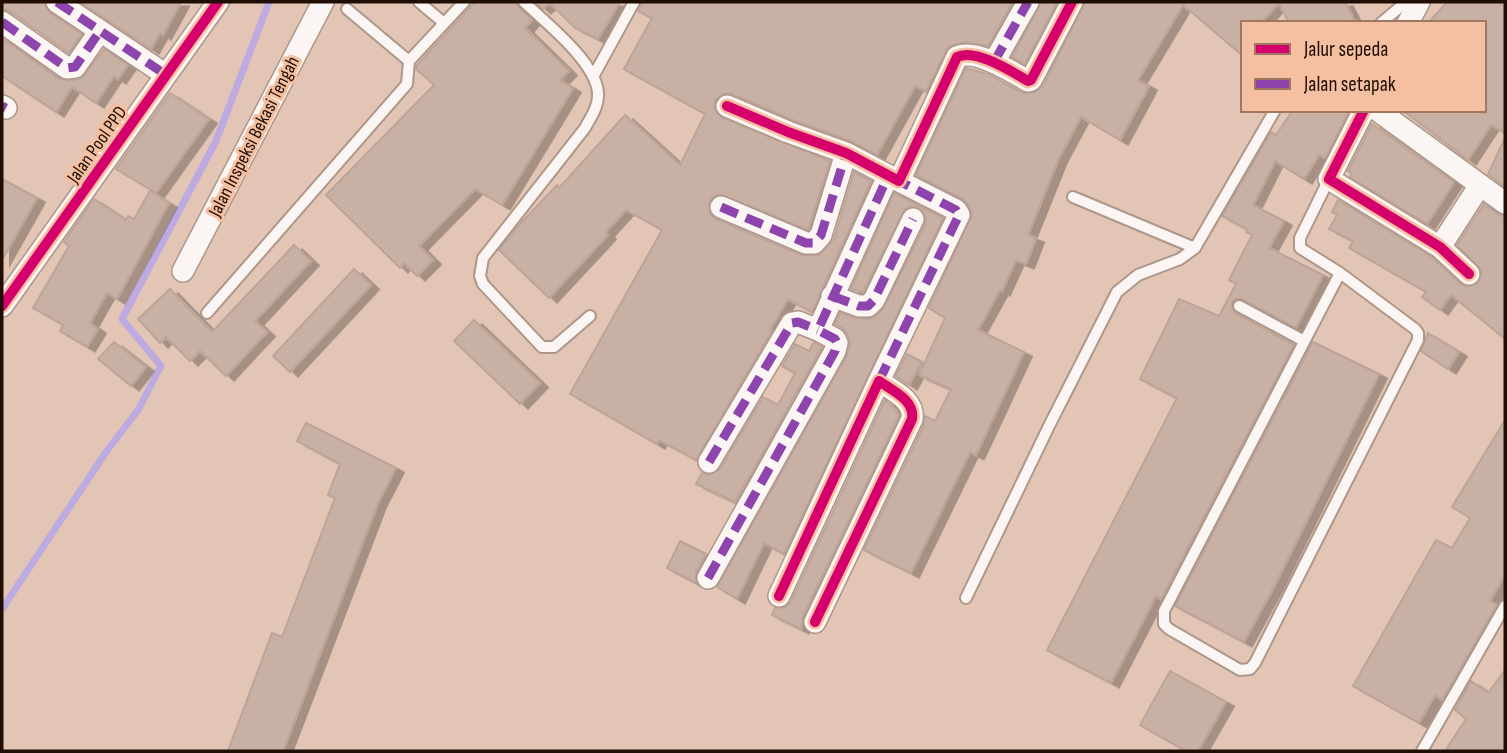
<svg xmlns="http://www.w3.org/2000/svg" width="1507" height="753" viewBox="0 0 1507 753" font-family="'Sofia Sans Condensed',sans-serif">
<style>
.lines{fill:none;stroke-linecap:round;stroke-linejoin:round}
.stream{stroke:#bdaae1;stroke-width:7}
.building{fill:#c8b1a4;stroke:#bca598;stroke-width:2;filter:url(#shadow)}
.lane-casing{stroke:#ad978a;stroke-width:14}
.street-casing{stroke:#ad978a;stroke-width:24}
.lane{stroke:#fbf6f4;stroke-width:10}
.street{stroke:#fbf6f4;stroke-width:21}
.quiet{stroke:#8e44ad;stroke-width:9;stroke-dasharray:18 9;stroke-linecap:butt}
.cycleway-casing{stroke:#f5bfa1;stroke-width:15}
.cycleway{stroke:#d6006c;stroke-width:10}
.labels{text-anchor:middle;stroke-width:6;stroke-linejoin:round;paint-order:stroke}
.street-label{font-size:19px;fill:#200e04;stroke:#f5bfa1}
</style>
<defs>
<filter id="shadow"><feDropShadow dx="8" dy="4.5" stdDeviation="0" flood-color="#0004"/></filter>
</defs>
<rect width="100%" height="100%" fill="#e2c5b4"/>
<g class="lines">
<path class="stream" d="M2 609 106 452 138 410 161 366 122 319 216 141 269 2"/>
</g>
<path class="building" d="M2 2H44L49 12 82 34 69 53 10 11 2 9Z
M80 2H181L163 35 160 33 151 49Z
M475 2H516L519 8 532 20 525 28 569 71 560 80 573 88 502 205 475 189 419 246 433 260 417 276 404 263 400 268 326 195 434 85 416 69 417 65Z
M535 2H620L598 39 575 28 550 3 543 9Z
M642 2H1013L988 46 965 42 948 47 926 91 915 86 877 155 851 141 793 120 732 94 725 93 715 100 714 108 722 118 830 161 808 230 720 194 713 197 709 203 710 214 716 219 801 255H819L834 239 854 172 871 181 812 312 788 299 770 330 772 331 696 460 659 440 657 444 570 394 662 230 626 210 606 232 608 235 549 298 499 250 519 225 557 185 559 188 625 115 680 165 705 114 624 69 652 18 638 11Z
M1041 2H1057L1025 64 1012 57Z
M1085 2H1345L1356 23H1289L1279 3 1261 23H1243V56L1183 5 1138 80 1149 86 1120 140 1081 117 1059 158 1028 235 1036 238 1026 264 1016 260 1002 291 1000 290 978 330 1024 352 976 455 970 452 911 573 864 550 924 425 925 416 935 421 951 389 919 375 945 318 929 308 972 215 970 208 963 199 916 175 966 68 988 74 1022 93 1035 92 1043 86Z
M1447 2H1505V133L1491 125 1468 160 1402 110H1484V23H1428Z
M2 38 59 79 68 81 82 78 104 49 128 65 118 79 114 76 96 103 72 87 56 112 2 76Z
M170 93 209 119 156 193 116 169Z
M1293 110 1349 111 1325 158 1319 155 1304 179 1275 161 1253 205 1284 221 1269 248 1323 275 1296 328 1242 299H1235L1232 303V310L1235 313 1294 345 1161 599 1156 596 1111 683 1047 650 1177 398 1140 379 1179 299 1219 316 1236 284 1229 280 1252 235 1246 232 1247 229 1222 216 1271 132 1276 135Z
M1372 124 1454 182 1427 224 1350 177 1352 173 1348 171Z
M1505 138V187L1488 174Z
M2 179 37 198 2 260Z
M150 191 169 203 117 299 107 293 90 323 98 329 87 347 60 331 63 325 33 308 69 246 64 242 94 199 126 220 128 216 134 219Z
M894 193 943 218 784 554 764 543 737 599 717 587 846 357 850 346 849 337 842 328 835 324 840 313 855 318 868 319 876 316 883 309 925 225 926 217 919 208 911 206 905 209 863 292 851 289Z
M1338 200 1432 257 1460 284 1467 287 1478 283 1482 271 1457 245 1484 204 1497 214 1505 216V339L1451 295 1440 310 1422 297 1426 292 1349 248 1353 241 1329 229 1337 215 1332 212Z
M294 245 311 261 255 321 267 332 226 376 200 351 190 361 166 337 160 343 138 319 170 289 212 332Z
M354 269 371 285 290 372 273 356Z
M474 320 540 383 520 404 454 341Z
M1428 333 1459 352 1448 369 1421 351Z
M114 342 146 367 131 386 98 359Z
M814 342 822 347 735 502 696 484 702 473 709 475 720 469 763 397 778 405 795 373 782 366 795 344 809 351Z
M1313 342 1379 374 1276 583 1244 642 1175 606Z
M907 354 922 362 909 385 896 376Z
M885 400 896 410 899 416 803 616 801 629 772 615 775 608 786 607 791 602Z
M1505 420V575L1490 601 1497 605 1442 700 1435 695 1419 723 1353 686 1436 540 1452 548 1470 518 1452 507Z
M306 423 396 468 378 503 283 751H228L272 633 282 637 335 498 328 495 340 464 297 441Z
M680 541 706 554 696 572V583L667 568Z
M1505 670V751H1445L1466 719 1455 710 1471 681 1488 693Z
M1170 671 1226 702 1198 751H1186L1140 725Z"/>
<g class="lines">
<g class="lane-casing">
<path id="lane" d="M419 2 444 23
M524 2C546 23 596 62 598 93 599 106 591 117 585 128L483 258 480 276 483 284 542 347H554L590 316
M347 9 409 61
M1381 23 1406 2
M594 75 634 2
M1329 179 1300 238V248L1340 273 1415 329 1418 333V340L1255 663 1250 669 1240 670 1169 629 1164 624V611L1340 273
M1073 197 1195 248
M1239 306 1304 341
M207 313 407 84 409 61 464 2
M966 598 1049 426 1117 292 1138 275 1180 259 1195 248 1275 110
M1422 751 1505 606"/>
</g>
<g class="street-casing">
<path id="street" d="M57 2 166 75
M2 22 67 68 75 67 100 31
M1408 23 1419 2
M994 62 1028 2
M2 106 6 108
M727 106 788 132 846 153 899 181 957 57C975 48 1011 71 1028 81L1031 80 1072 2
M1364 110 1329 179 1440 247 1469 274
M1377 110 1505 203
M721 207 806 243H814L821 235 846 153
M1440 247 1480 185
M183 271 323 2
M832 296 859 306H868L874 300 913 219
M2 306 218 2
M879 381 959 215 956 210 899 181
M709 462 792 323 798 322 818 330
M708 578 835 351 837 343 835 339 818 330 888 176
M779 596 879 381C893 391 915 400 912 419L815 622"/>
</g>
<use href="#lane" class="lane"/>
<use href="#street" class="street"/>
<path class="quiet" d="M57 2 166 75
M2 22 67 68 75 67 100 31
M994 62 1028 2
M2 106 6 108
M721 207 806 243H814L821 235 846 153
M832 296 859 306H868L874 300 913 219
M879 381 959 215 956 210 899 181
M709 462 792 323 798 322 818 330
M708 578 835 351 837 343 835 339 818 330 888 176"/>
<g class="cycleway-casing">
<path id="cycleway" d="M727 106 788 132 846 153 899 181 957 57C975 48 1011 71 1028 81L1031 80 1072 2
M1364 110 1329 179 1440 247 1469 274
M2 306 218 2
M779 596 879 381C893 391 915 400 912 419L815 622"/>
</g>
<use href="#cycleway" class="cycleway"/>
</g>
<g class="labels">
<g class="street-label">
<text transform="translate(253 136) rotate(-63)" y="7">Jalan Inspeksi Bekasi Tengah</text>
<text transform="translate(96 144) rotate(-55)" y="7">Jalan Pool PPD</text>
</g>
</g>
<rect width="1507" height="753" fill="none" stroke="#200e04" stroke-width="7"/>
<rect x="1241" y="21" width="245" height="91" fill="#f5bfa1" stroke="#a07862" stroke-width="2"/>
<rect x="1255" y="44" width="35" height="10" fill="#d6006c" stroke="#a07862" stroke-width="2"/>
<text x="1304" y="56" font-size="21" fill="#200e04">Jalur sepeda</text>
<rect x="1255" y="79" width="35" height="10" fill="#8e44ad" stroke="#a07862" stroke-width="2"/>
<text x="1304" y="91" font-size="21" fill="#200e04">Jalan setapak</text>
</svg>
